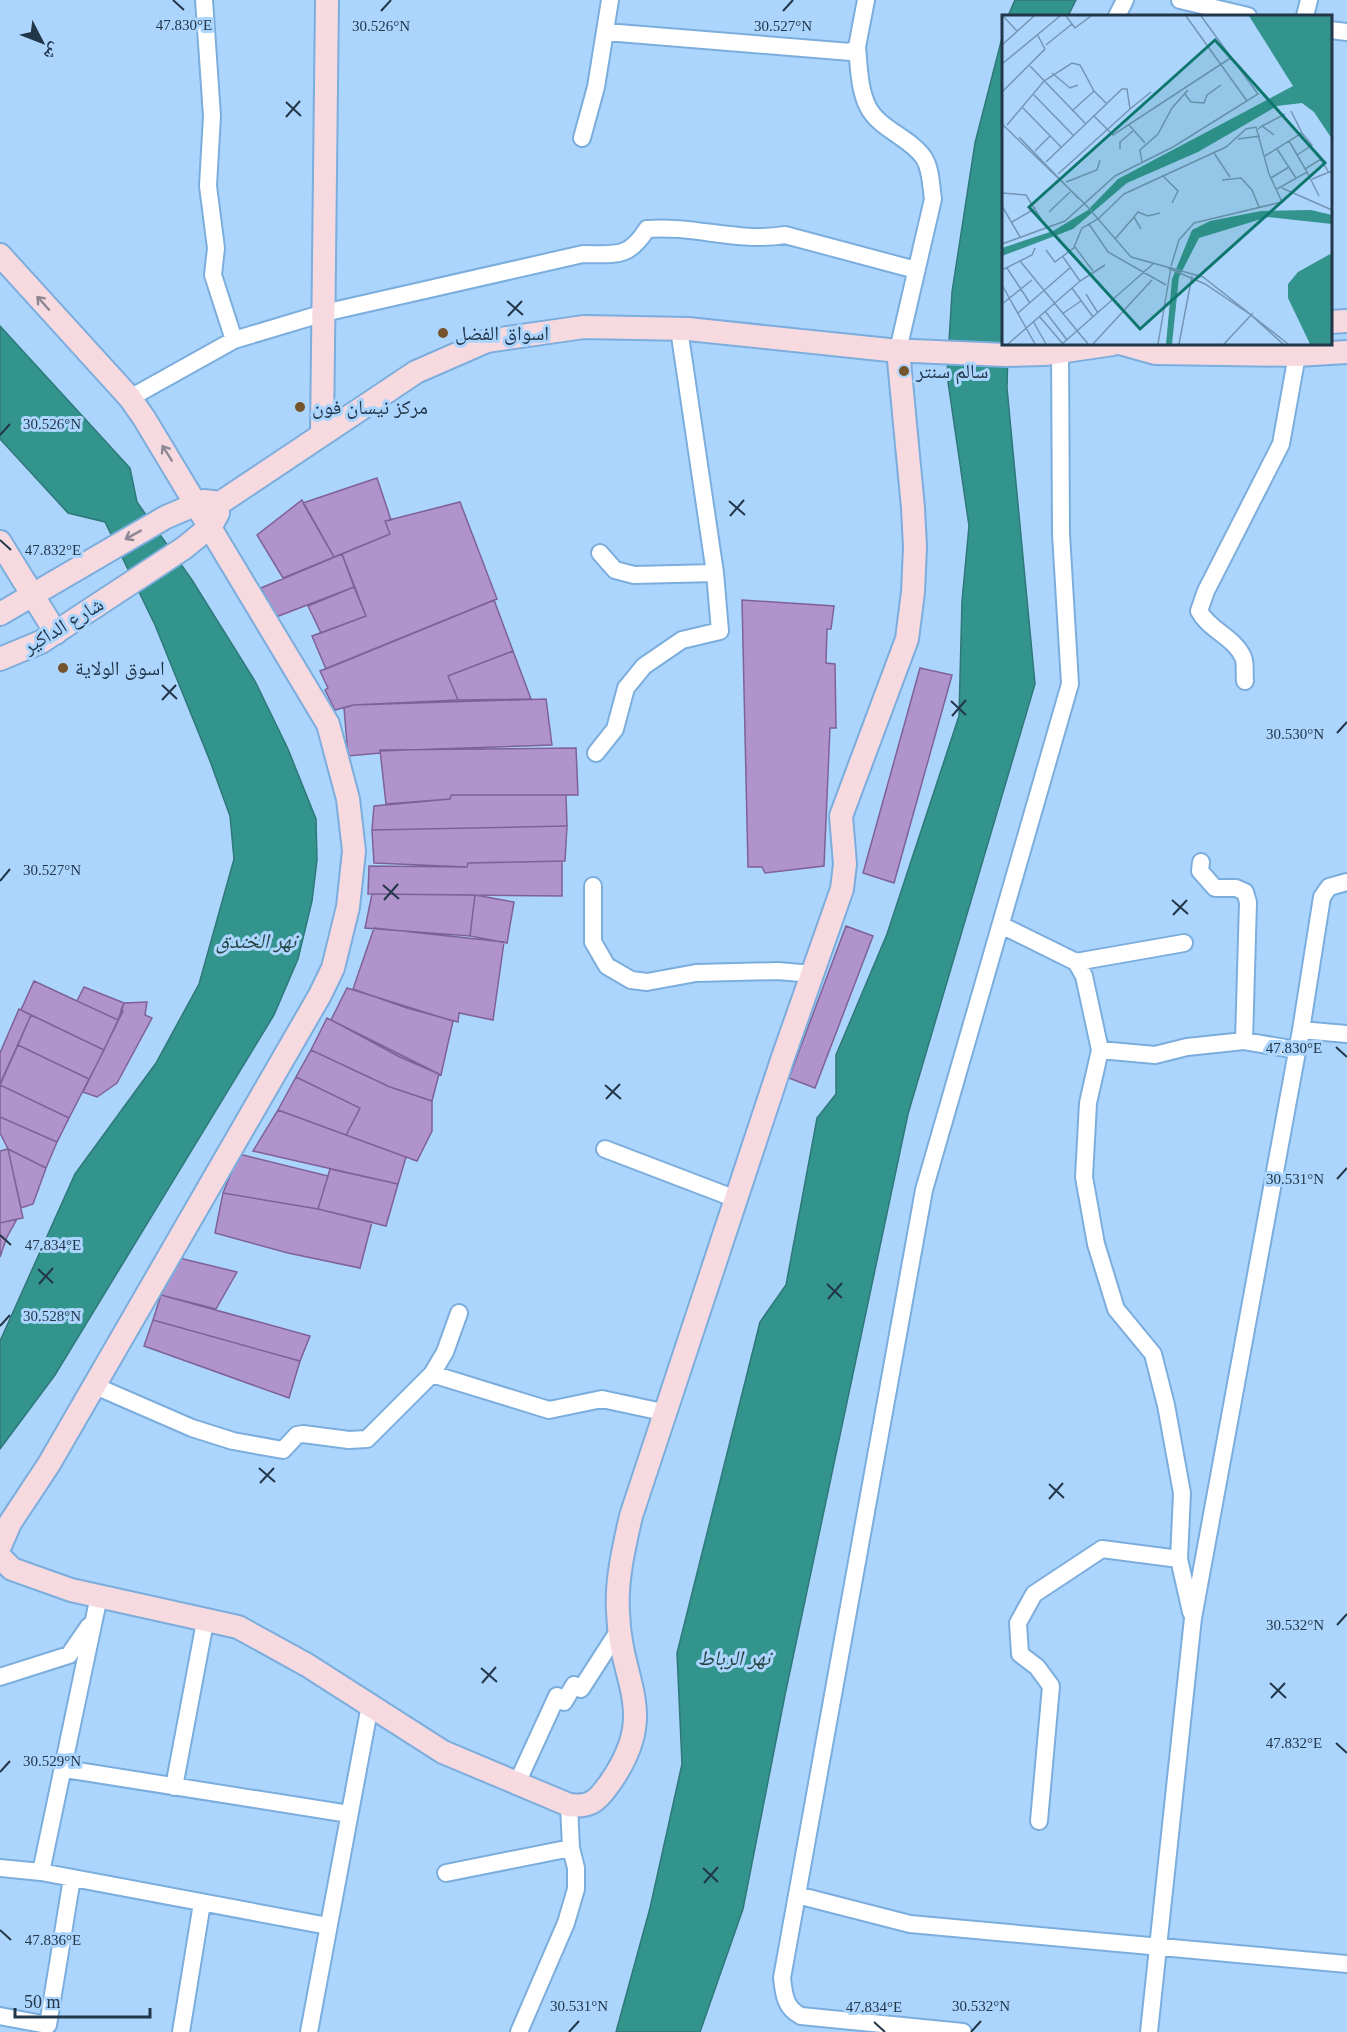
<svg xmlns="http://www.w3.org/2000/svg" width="1347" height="2032" viewBox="0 0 1347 2032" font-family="'Times New Roman','Noto Naskh Arabic',serif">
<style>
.water{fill:#33948d;stroke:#2e7879;stroke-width:1.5}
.building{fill:#b193cc;stroke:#7e6197;stroke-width:1.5}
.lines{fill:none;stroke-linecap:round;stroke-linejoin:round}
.street-casing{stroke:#7baddd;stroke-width:20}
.secondary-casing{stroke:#7baddd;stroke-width:26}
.street{stroke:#fff;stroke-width:16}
.secondary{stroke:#f7dadf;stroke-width:22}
.oneway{stroke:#8c8894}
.ticks{fill:none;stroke:#22364a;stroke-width:2}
.poi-dot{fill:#75532b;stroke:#acd5fd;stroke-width:2}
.labels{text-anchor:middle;stroke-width:6;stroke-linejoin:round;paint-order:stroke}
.poi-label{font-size:20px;fill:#22364a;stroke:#acd5fd;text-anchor:start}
.street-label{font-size:20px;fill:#22364a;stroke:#acd5fd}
.water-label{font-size:21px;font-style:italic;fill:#254340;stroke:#acd5fd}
.inset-road{fill:none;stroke:#7595b5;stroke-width:1.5}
.view{fill:#0f766e;fill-opacity:0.15;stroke:#0f766e;stroke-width:3}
.inset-edge{fill:none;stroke:#22364a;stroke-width:3}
.ticks-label{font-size:15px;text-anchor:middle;fill:#22364a;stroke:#acd5fd;stroke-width:6;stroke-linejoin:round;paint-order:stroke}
</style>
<rect width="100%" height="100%" fill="#acd5fd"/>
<path class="water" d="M1015 0H1076L1068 16H1008Z
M1003 34 1004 344H1008L1007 388 1035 684 908 1114 785 1695 743 1909 700 2032H616L650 1908 682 1764 677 1653 760 1322 786 1285 817 1118 836 1094V1055L887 934 959 716 962 601 969 526 947 375 952 292 975 143Z
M0 326 130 468 137 502 192 580 255 681 288 749 316 819 317 860 312 901 298 959 274 1015 55 1375 0 1449V1341L75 1174 156 1063 199 984 234 859 230 816 210 761 155 625 105 522 68 513 0 439Z"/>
<path class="building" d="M377 478 391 520 385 521 390 534 334 557 303 503Z
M302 500 334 557 283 578 257 535Z
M460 502 497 599 326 669 312 636 366 616 342 554 390 534 385 521Z
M342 554 354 587 276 617 261 588Z
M354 587 366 616 321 633 308 606Z
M494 600 513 651 448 676 458 700 353 705 335 710 325 690 328 688 320 671Z
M742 600 834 606 831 629H827L826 663 835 664 836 728H830L824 866 765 873 762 867H748Z
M513 651 531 699 458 700 448 676Z
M920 668 952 675 894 883 863 873Z
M546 699 552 745 380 751V753L348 756 344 708 353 705Z
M576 748 578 795H451L450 799 386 804 380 750Z
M451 795H566L567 826 372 830 374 806 450 799Z
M567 826 565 861 468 863 467 867 374 863 372 830Z
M562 861V896L368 894 369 866 467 867 468 863Z
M372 894 475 895 470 936 365 928Z
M475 895 514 902 507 943 470 936Z
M846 926 873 936 815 1088 789 1078Z
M374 928 504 942 493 1020 459 1013 458 1022 407 1008 353 989Z
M34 981 118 1020 104 1050 21 1010Z
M84 987 124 1003 118 1020 77 1001Z
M347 988 453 1021 441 1075 400 1057 331 1020Z
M147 1002 145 1015 152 1018 117 1083 97 1097 83 1092 123 1011 121 1010 124 1003Z
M19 1009 31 1015 0 1084V1053Z
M31 1015 104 1050 89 1079 18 1045Z
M327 1018 439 1074 432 1101 390 1087 311 1050Z
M18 1045 89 1079 69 1118 0 1085Z
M311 1050 390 1087 432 1101V1131L417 1161 346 1135 360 1108 296 1077Z
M296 1077 360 1108 346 1135 278 1110Z
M0 1085 69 1118 57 1142 0 1117Z
M278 1110 406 1157 398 1184 253 1151Z
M0 1117 57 1142 46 1168 8 1149 0 1133Z
M8 1149 23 1218 0 1223V1151Z
M8 1149 46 1168 33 1204 21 1208Z
M239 1154 328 1176 318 1209 223 1193Z
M330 1169 398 1184 386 1226 318 1209Z
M223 1193 318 1209 372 1222 360 1268 288 1253 215 1233Z
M17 1219 7 1237 0 1257V1223Z
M175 1257 237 1272 216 1309 161 1295Z
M161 1295 310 1336 300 1361 153 1320Z
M153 1320 300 1361 289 1398 144 1346Z"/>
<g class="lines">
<g class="street-casing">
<path id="street" d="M204 0 212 116 208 186 216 248 213 275 234 340
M1180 0 1248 16
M1117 16 1125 0
M1305 16 1309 0
M1330 30 1347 32
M606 32 851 52 857 47 866 0
M857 47C859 67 859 89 868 107 880 130 910 137 924 158 931 169 931 186 933 199L898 350
M582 138 596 87 610 0
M130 398 234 340 324 313 583 254C616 254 628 259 647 229 693 225 740 243 785 235L916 270
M600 553 615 570 634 575 715 573 679 329
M1245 681C1244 674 1246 663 1243 657 1234 637 1209 630 1199 611L1206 591 1281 444 1297 355
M596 753 615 729 626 688 644 666 682 640 720 631 715 573
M1201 862 1200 871 1215 888H1236L1245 892 1248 902 1244 1041
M593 886V942L607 966 631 980 647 982 696 973 778 971 812 974
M1001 925 1076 962 1084 976 1100 1050 1088 1103 1084 1177 1096 1244 1116 1309 1153 1354 1166 1405 1182 1493 1179 1559 1191 1612
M1076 962 1184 943
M1301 1030 1347 1034
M1100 1050 1155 1055 1187 1047 1244 1041 1297 1050
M605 1149 736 1199
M432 1374 549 1410 602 1399 667 1413
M93 1385 192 1428 233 1441 283 1450 297 1435 303 1434 349 1440 367 1439 432 1374 445 1352 459 1313
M0 1677 69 1655 89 1626
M65 1769 349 1814
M517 1783 557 1696 564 1702 574 1685 581 1689 619 1630
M174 1787 205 1622
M1039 1821 1051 1686 1037 1667 1020 1654 1018 1623 1034 1594 1102 1549 1179 1559
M0 1868 41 1872 99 1596
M41 1872 328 1926
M446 1873 571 1848 569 1805
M797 1895 910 1924 1347 1964
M0 2016 48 2025 72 1878
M181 2032 202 1903
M309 2032 370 1705
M519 2032 566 1923 576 1889V1868L571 1848
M963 2032 801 2016C785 2008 784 1995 782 1978L924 1190 1070 684 1061 534 1060 344
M1149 2032 1193 1618 1301 1030 1322 897 1329 887 1347 882"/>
</g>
<g class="secondary-casing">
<path id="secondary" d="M0 255 130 398 144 418 328 724 348 799 354 851 348 907 333 968 320 995 49 1464 10 1523 0 1546
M1330 322 1347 321
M1123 344 1155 353 1297 355 1347 352
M322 435 327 0
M0 542 56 633
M0 614 166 517 204 501 220 503 416 372 487 341 584 327 688 329 889 350 1006 355 1045 354 1113 344
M0 659 41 642 184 548 211 526 218 513
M0 1557 12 1569 71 1590 238 1627 307 1665 443 1752 569 1805C591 1808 598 1800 610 1783 660 1711 620 1685 618 1612 616 1580 624 1547 631 1516L782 1060 842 889 845 864 841 816 907 639 913 592 915 547 913 508 898 350"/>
</g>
<use href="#street" class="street"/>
<use href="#secondary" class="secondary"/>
</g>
<defs><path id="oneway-shaft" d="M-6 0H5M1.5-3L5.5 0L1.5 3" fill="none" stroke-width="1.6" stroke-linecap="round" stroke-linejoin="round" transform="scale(1.5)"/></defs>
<g class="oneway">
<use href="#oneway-shaft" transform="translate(43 303) rotate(-132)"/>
<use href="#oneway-shaft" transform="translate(167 453) rotate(-122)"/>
<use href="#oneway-shaft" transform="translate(133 535) rotate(151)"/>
</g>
<path class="ticks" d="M173 0 184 10M381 11 391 0M783 11 793 0M286 102 301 116M286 117 300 101M507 301 523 315M508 316 522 301M0 435 10 424M729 501 745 515M730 516 744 500M0 540 11 550M162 685 177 699M162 700 176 685M951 701 966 715M952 716 966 700M1337 733 1347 722M0 881 10 869M383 885 399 899M384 900 398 884M1172 900 1188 914M1173 915 1187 900M1336 1047 1347 1057M605 1085 621 1099M606 1099 620 1084M1337 1179 1347 1168M0 1235 11 1245M38 1269 53 1283M39 1284 53 1268M827 1284 842 1298M828 1299 842 1283M0 1326 10 1315M259 1468 275 1482M260 1483 274 1468M1049 1484 1064 1498M1049 1499 1063 1483M1337 1625 1347 1614M481 1668 497 1682M482 1683 496 1667M1270 1683 1286 1698M1271 1698 1285 1683M1336 1743 1347 1753M0 1772 10 1761M703 1868 718 1882M704 1883 718 1867M0 1930 11 1940M874 2022 885 2032M569 2032 579 2021M971 2032 981 2021"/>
<g class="poi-dot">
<circle cx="443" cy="333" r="6"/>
<circle cx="904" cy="371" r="6"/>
<circle cx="300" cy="407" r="6"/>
<circle cx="63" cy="668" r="6"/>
</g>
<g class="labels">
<g class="poi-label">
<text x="455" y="340">اسواق الفضل</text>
<text x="916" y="378">سالم سنتر</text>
<text x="312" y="414">مركز نيسان فون</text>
<text x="75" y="675">اسوق الولاية</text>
</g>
<g class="street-label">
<text transform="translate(63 625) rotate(-31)" y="7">شارع الداكير</text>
</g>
<g class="water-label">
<text x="256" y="948">نهر الخندق</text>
<text x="734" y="1665">نهر الرباط</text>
</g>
</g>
<g transform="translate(1002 15)">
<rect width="330" height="330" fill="#acd5fd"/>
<path d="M247 1H330V124L312 97 300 88 275 91 196 137 125 168 71 214 0 241V233L51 216 86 195 116 164 291 71ZM309 195 330 200V209L266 202 197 223 177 262 170 329H164L170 264 190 215 208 206 259 196ZM330 238V329H308L286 283V269L296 257Z" fill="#33948d"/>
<path class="inset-road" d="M1 1 15 16M64 1 73 13 89 1M184 1 245 86M0 30 32 1M44 30 70 9M0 49 58 1M28 51 83 108M50 58 68 73 76 70M0 77 43 34 35 19M183 79 189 87 202 88 205 80 219 70M32 80 71 120M21 93 59 132M128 94 149 77M70 96 92 76M91 100 111 120 230 42M0 109 84 190 129 242 201 262 286 329M5 110 42 66 70 48 78 50 92 76 104 88M127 110 143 128M260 111 283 99M256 114 260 111 272 120M17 122 77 184M236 124 258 121M287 126 305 157M118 134V127L131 116M275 134 294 163M33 136 48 121M212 138 228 162M295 140 310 130 300 118M263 141 300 118 289 96M44 147 120 74H125L128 94 56 159M140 147 138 135 156 119 170 93 186 75M303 154 319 144 327 158M160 160 176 176 170 188M269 163 287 152M310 164 330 156M220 165 239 163 250 175 257 192M64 167 95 155 98 145M280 173 330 195M275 174 305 157 317 181M0 178 24 180 44 212M0 191 18 222M47 197 68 177M132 202 136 197 146 201 158 198M10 207 34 193M87 209 106 237 164 270M113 224 132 202 139 214M0 229 63 206 113 161 171 132 256 79 199 1M72 232 80 213 96 204 122 179 224 132 244 114 254 112 267 159 280 187 192 208 177 225 169 251M44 235 53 247 73 232 91 256M61 242 78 266M18 246 86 329M5 253 28 288M166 253 203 269 249 300 281 329M0 255 30 240 33 233M0 270 33 329M70 273 91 302M84 279 96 298M0 289 30 265M43 296 65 325M16 298 69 252M60 299 79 286M37 301 61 329M31 306 44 329M6 329 78 266 103 250M60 329 151 249M91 329 150 265M156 329 169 252M177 329 190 261M222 329 251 298"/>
<path class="view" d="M213 25 323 148 138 314 27 192Z"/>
<rect width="330" height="330" class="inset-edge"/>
</g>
<g class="ticks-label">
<text x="184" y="30">47.830°E</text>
<text x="381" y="31">30.526°N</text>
<text x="783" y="31">30.527°N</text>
<text x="52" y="429">30.526°N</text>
<text x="53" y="555">47.832°E</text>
<text x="1295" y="739">30.530°N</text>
<text x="52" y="875">30.527°N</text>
<text x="1294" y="1053">47.830°E</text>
<text x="1295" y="1184">30.531°N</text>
<text x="53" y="1250">47.834°E</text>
<text x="52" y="1321">30.528°N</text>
<text x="1295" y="1630">30.532°N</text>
<text x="1294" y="1748">47.832°E</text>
<text x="52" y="1766">30.529°N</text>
<text x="53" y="1945">47.836°E</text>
<text x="579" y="2011">30.531°N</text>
<text x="981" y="2011">30.532°N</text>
<text x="874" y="2012">47.834°E</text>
</g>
<g transform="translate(42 42) rotate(132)" stroke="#acd5fd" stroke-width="4.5" paint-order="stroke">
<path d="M0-4.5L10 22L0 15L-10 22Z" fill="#22364a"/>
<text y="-9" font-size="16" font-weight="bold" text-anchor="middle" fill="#22364a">ش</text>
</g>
<path d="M15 2008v9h135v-9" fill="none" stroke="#22364a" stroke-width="3"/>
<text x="24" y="2008" font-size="18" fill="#22364a" stroke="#acd5fd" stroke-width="4.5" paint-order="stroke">50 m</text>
</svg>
